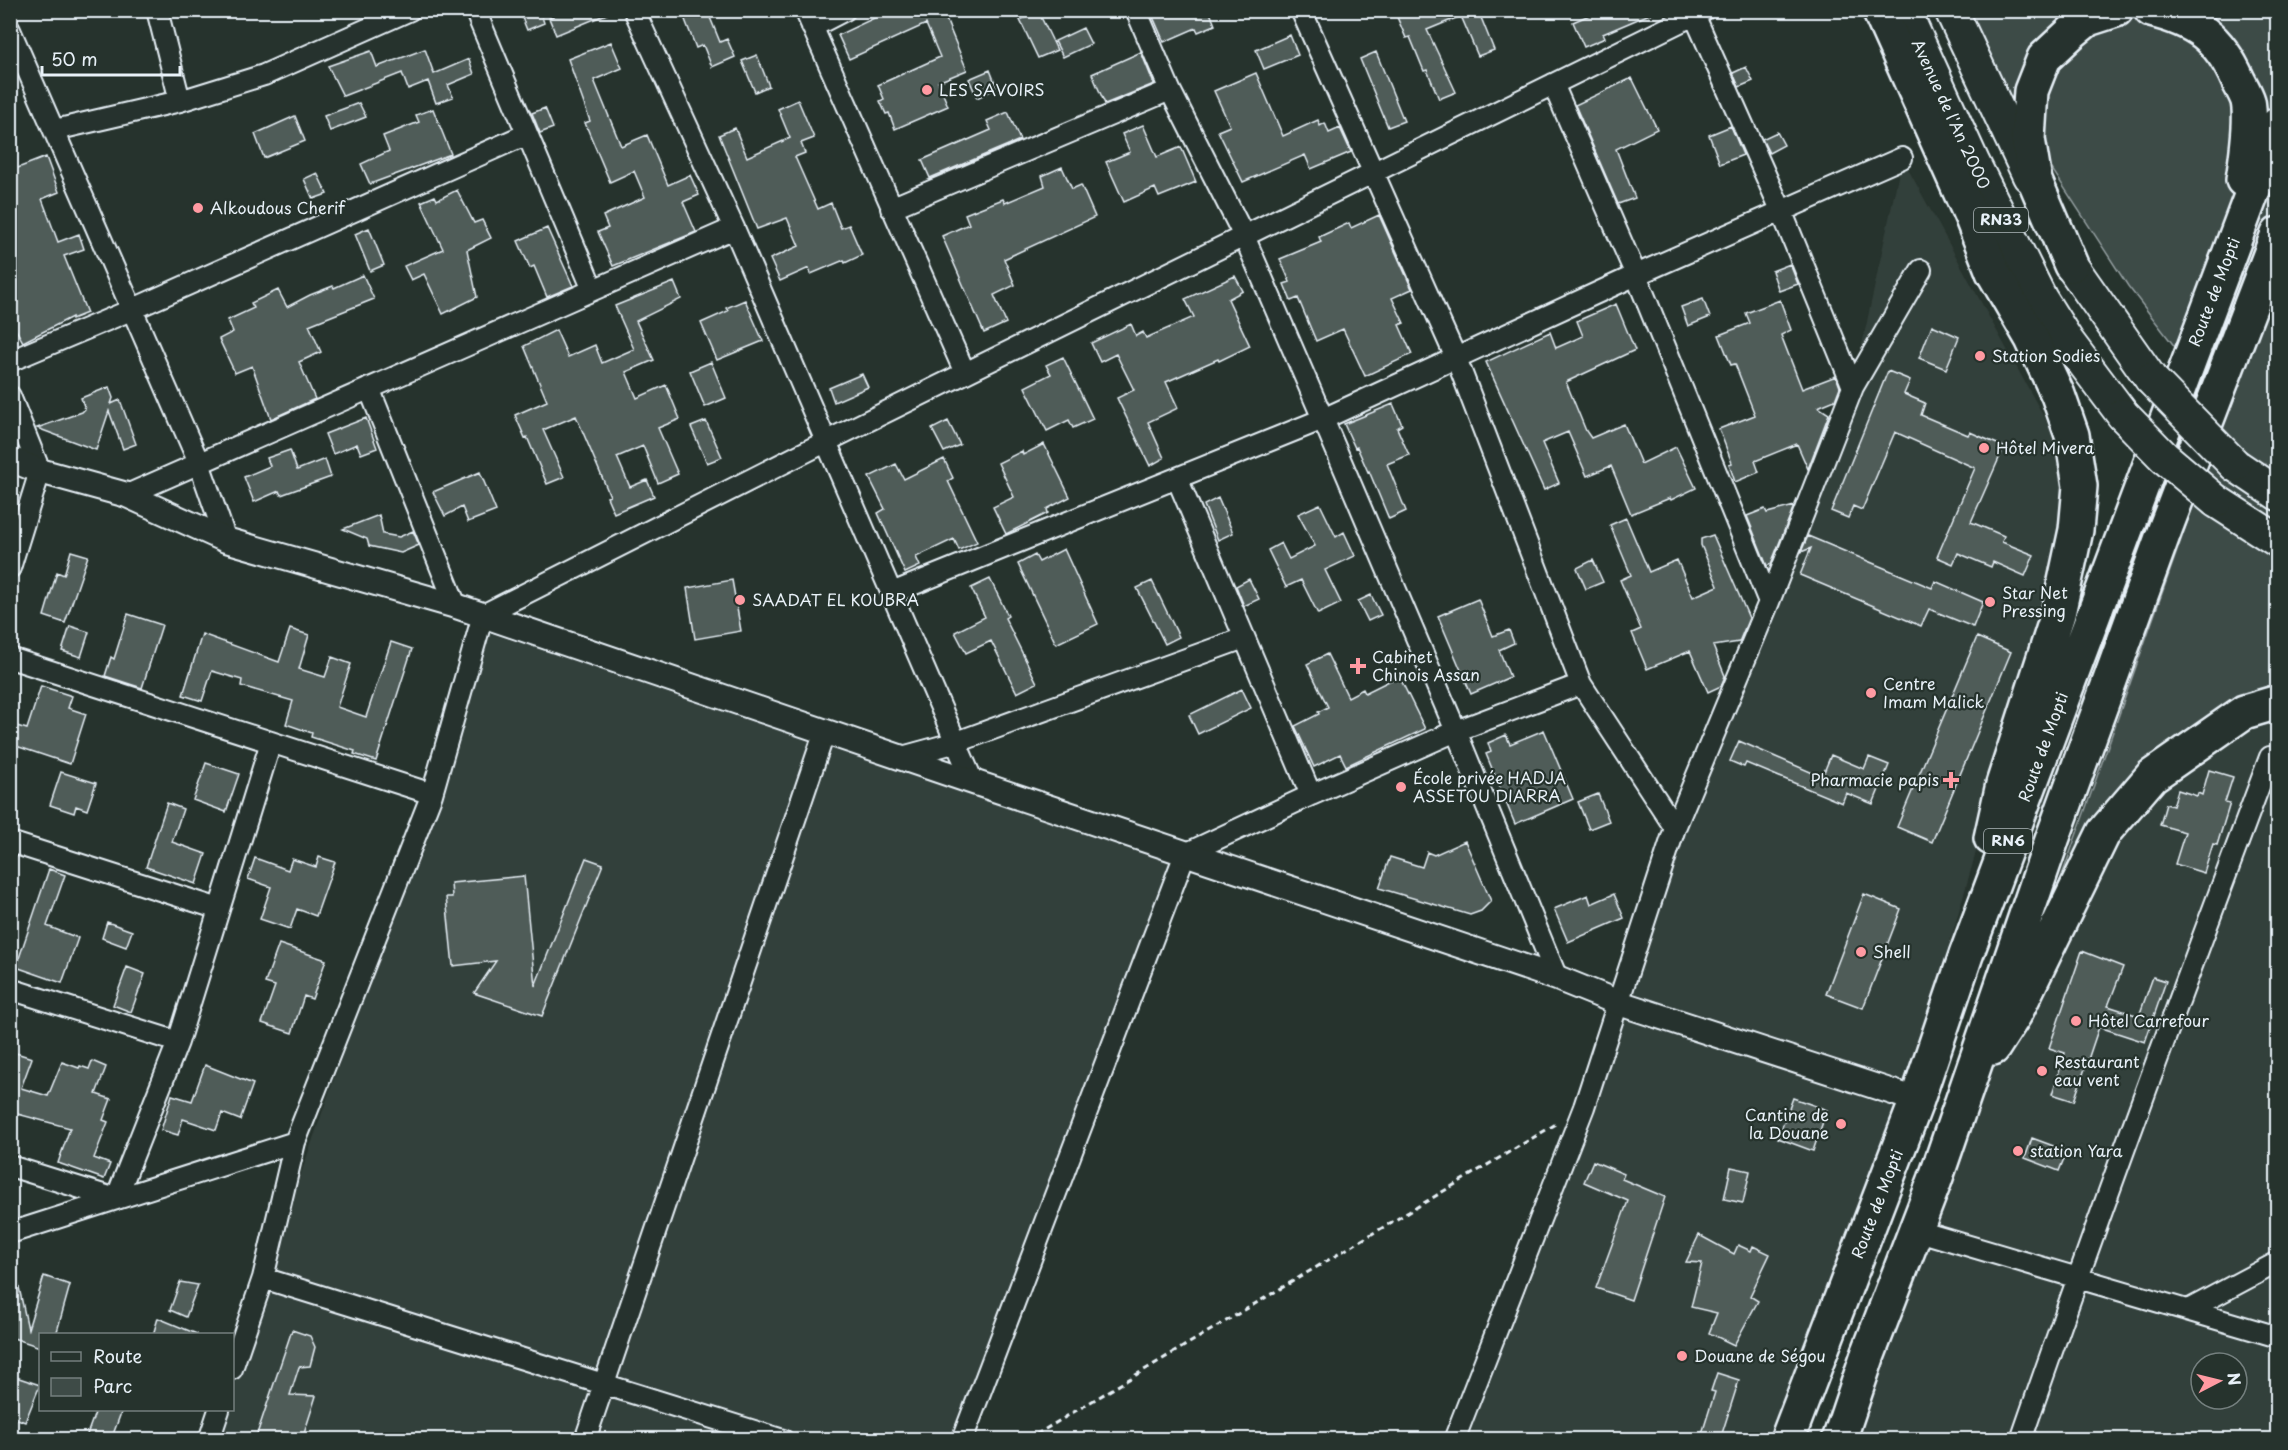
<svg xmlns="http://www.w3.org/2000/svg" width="2288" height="1450" viewBox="0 0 2288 1450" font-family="'Playpen Sans',sans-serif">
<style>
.built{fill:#333f3a;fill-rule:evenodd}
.green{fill:#3e4b47;stroke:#939ea0;stroke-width:1.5}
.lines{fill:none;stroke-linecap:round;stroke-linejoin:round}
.stream{stroke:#98a3a5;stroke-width:5}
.building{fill:#505c59;stroke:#e8f1f8;stroke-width:1.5}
.minor-casing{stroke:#e8f1f8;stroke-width:24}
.tertiary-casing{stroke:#e8f1f8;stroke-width:28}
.primary-casing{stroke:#e8f1f8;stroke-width:36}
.trunk-casing{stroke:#e8f1f8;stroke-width:38}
.path{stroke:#e8f1f8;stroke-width:3;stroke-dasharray:6 4.5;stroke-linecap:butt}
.minor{stroke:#26332d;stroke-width:20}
.tertiary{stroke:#26332d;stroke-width:24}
.primary{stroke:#26332d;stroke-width:32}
.trunk{stroke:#26332d;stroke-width:33}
.primary-bridge-casing{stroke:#e8f1f8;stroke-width:36;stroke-linecap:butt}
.primary-bridge{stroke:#26332d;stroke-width:32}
.poi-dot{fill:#ff9aa2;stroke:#26332d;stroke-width:2}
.labels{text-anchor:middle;stroke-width:4.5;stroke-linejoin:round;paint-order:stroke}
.shield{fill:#26332d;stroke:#aeb8bb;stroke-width:1.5}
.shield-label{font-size:15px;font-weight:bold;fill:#e8f1f8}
.poi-label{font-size:16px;fill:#e8f1f8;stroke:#26332d;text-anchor:start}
.street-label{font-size:16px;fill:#e8f1f8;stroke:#26332d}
</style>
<rect width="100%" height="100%" fill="#26332d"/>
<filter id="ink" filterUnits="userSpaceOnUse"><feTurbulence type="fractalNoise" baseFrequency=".0167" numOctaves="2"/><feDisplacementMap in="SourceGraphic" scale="12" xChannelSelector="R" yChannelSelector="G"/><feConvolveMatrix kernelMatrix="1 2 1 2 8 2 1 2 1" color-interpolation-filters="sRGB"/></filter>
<g filter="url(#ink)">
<path class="built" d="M1902 158 2066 457 2067 548 2042 624 1907 1091 1789 1439 1454 1440 1675 828 1853 387Z
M489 633 973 782 1185 854 962 1439 209 1440 219 1410H232L233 1369Z
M2277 713V1439L1851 1440 2022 988 2095 846 2226 738ZM2201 1363H2237V1399H2201Z"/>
<path class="green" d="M1958 10 2277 11V713L2226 738 2095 846 2022 988 2226 413 2128 286 1956 21Z"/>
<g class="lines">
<path class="stream" d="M2254 10 2278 20"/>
</g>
<path class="building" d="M519 10H540L544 23 527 30Z
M566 10H614V11L556 35 549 18Z
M700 10H707L720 42 727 39 735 57 712 67 703 45 696 48 684 17Z
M891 10H958L945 17 967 70 938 82 948 106 895 129 889 113 886 114 880 101 884 99 878 85 940 57 926 24 849 59 838 35Z
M1150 10H1209L1215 25 1198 32 1196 28 1164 42Z
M1394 10H1478L1494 50 1478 56 1461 16 1427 30 1456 92 1439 99 1427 70 1424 71 1410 37 1406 38Z
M1601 10H1657V11L1603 34 1605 38 1584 47 1573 22Z
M1038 11 1057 50 1038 58 1020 20Z
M1083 28 1091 44 1063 57 1055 41Z
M1290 35 1298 55 1264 69 1256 50Z
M611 42 622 68 594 80 621 146 647 135 668 185 690 175 699 195 683 202 696 232 613 266 598 232 608 228 603 216 645 197 634 171 610 182 585 123 590 121 568 59Z
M425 49 434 74 469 59 474 74 448 85 453 97 436 103 428 81 408 89 402 73 343 96 328 66 371 51 377 67Z
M1141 52 1154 84 1105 104 1092 74Z
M1376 52 1404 121 1388 127 1360 59Z
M757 55 769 86 755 92 742 61Z
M1746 67 1753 81 1739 87 1733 73Z
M990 70 997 88 977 98 969 79Z
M1256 73 1283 136 1318 120 1320 126 1325 123 1329 133 1340 128 1351 152 1311 169 1305 155 1243 182 1218 131 1230 126 1214 91Z
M1632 78 1657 129 1616 149 1635 198 1618 204 1575 105Z
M798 100 814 138 801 143 805 153 795 157 818 209 831 203 841 228 849 225 862 255 845 263 844 260 811 274 809 268 780 281 770 259 799 246 787 218 757 229 719 135 735 128 747 157 790 138 778 109Z
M359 103 366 117 330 131 324 116Z
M545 108 553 128 540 133 532 113Z
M433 109 451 154 370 184 361 164 389 151 383 136 419 122 416 115Z
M1008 112 1020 140 930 178 922 160 991 130 987 121Z
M295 116 305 141 264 158 255 134Z
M1143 125 1157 157 1181 147 1196 182 1159 197 1155 188 1124 202 1106 162 1130 152 1122 134Z
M1731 126 1743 155 1720 164 1709 135Z
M1777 132 1784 145 1769 153 1762 139Z
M46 157 59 192 42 199 58 242 79 234 84 249 64 256 87 313 72 319V317L23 342 15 328 10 331V171Z
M1062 167 1072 189 1081 185 1095 217 1004 259 1015 285 994 295 1006 323 984 333 942 236 969 224 965 214 1003 199 1005 203 1045 186 1042 176Z
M317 173 327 194 313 199 304 179Z
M457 190 474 223 482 220 491 238 467 250 477 297 443 314 424 274 411 280 404 266 443 249 421 202 435 196 437 200Z
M1379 215 1412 289 1392 298 1404 323 1399 325 1412 354 1365 376 1343 329 1316 341 1298 298 1291 301 1284 284 1290 282 1280 259 1321 242 1319 237 1349 223 1351 228Z
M369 228 384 265 370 271 355 234Z
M547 228 573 286 547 297 534 266 530 268 518 241Z
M1790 264 1798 284 1779 291 1772 271Z
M363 275 374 299 309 325 321 352 299 362 315 399 271 419 252 366 235 373 219 339 233 332 228 320 254 308 251 303 278 290 287 307 310 295 333 286 334 288Z
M1235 276 1243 291 1228 299 1250 346 1219 361 1218 359 1166 382 1178 408 1148 422 1164 458 1150 466 1117 398 1134 390 1116 354 1100 362 1091 343 1131 324 1136 336 1143 332 1146 338 1194 317 1185 299Z
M674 282 681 299 636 321 654 360 626 372 637 398 666 385 680 419 658 428 678 474 658 483 643 446 617 457 630 487 647 480 654 496 614 513 607 497 610 496 576 416 543 430 564 477 547 484 527 437 525 438 515 415 547 401 524 346 556 330 568 357 595 345 602 363 634 349 615 306Z
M1703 299 1710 317 1688 326 1681 307Z
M745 300 763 341 717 360 701 323 728 311 726 308Z
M1780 300 1791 330 1781 335 1802 389 1836 376 1840 387 1835 400 1818 407 1829 414 1808 469 1797 444 1755 461 1759 472 1735 482 1729 464 1732 463 1719 429 1755 415 1735 364 1731 365 1719 335 1750 323 1746 313Z
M1616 304 1635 350 1566 382 1586 431 1591 438 1624 424 1641 464 1676 447 1696 488 1671 500 1670 498 1631 514 1611 466 1587 476 1568 432 1542 443 1559 483 1544 490 1486 362 1550 332 1556 348 1583 336 1577 321Z
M1932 325 1959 337 1946 369 1919 358Z
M1063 357 1093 419 1073 428 1069 420 1047 431 1025 387 1051 374 1046 365Z
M711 362 726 398 705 407 690 371Z
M1888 371 1910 380 1904 394 1925 403 1921 415 1968 435 1970 432 2004 447 1971 522 2004 536 2002 542 2034 555 2025 576 1993 562 1991 567 1958 553 1953 564 1937 557 1975 468 1895 432 1862 510 1853 506 1848 518 1831 511Z
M862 374 868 387 834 402 829 388Z
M109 387 113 398 111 404 120 400 136 444 123 449 109 411 96 450 37 428 82 412 85 409 81 398Z
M1393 404 1402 425 1397 428 1409 455 1387 464 1406 511 1389 519 1369 471 1368 472 1357 447 1355 448 1344 424Z
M366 418 377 448 361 454 357 444 333 454 325 434Z
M706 421 722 457 707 463 691 427Z
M948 421 960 445 944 452 932 429Z
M1044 444 1070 497 1047 509 1048 513 1006 534 993 507 1014 497 998 463 1022 451 1023 455Z
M290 450 297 470 325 459 331 477 281 495 279 491 254 502 244 477 270 466 267 458Z
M944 459 953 478 948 481 977 542 959 550 954 539 916 557 920 566 905 573 878 513 885 509 869 477 896 464 904 479Z
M480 472 496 511 468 522 462 507 445 516 433 492Z
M1218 498 1233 533 1218 540 1204 505Z
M1320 504 1336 537 1344 532 1355 556 1325 570 1341 603 1318 614 1301 580 1286 587 1268 550 1281 543 1289 559 1315 546 1298 514Z
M1794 506 1771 564 1767 566 1747 516 1765 509 1767 513Z
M379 515 383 534 399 537 413 531 419 545 401 553 369 546 367 539 343 529Z
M1626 518 1649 572 1677 560 1693 597 1718 586 1701 545V539L1713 535 1749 618 1739 642 1713 646 1725 676 1721 686 1708 692 1690 651 1647 669 1632 633 1641 629 1620 580 1631 575 1610 525Z
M1808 536 1932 588 1935 581 1983 602 1973 627 1929 609 1921 626 1800 575 1811 548 1801 552Z
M1064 549 1098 624 1056 644 1018 564 1035 555 1039 562Z
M71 551 88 556 65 623 44 616 57 572 64 575Z
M1593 560 1603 582 1586 589 1577 568Z
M990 579 1008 616 1005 618 1037 683 1017 693 991 641 966 653 955 632 985 617 971 588Z
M1249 579 1259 599 1244 606 1236 586Z
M732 580 741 631 695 639 687 588Z
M1152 581 1179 637 1165 644 1137 588Z
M1371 595 1381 615 1368 621 1358 601Z
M1478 599 1493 636 1509 630 1514 643 1499 650 1510 677 1471 694 1438 616Z
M128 614 162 625 142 688 105 676 111 657 114 659Z
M70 626 89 632 81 657 62 651Z
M290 629 309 635 299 669 325 677 332 657 351 664 337 707 366 717 391 642 412 649 376 761 354 754 355 751 311 737 312 733 286 724 293 701 241 686 242 680 212 671 202 701 183 695 202 634 279 662Z
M1977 637 2011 652 1932 842 1897 827Z
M1327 654 1348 697 1363 689 1365 693 1399 676 1425 729 1346 766 1340 754 1314 767 1295 726 1319 714 1318 712 1328 707 1307 664Z
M41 686 72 696 68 708 86 714 70 764 10 744V724L27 729Z
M1242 689 1251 708 1198 734 1189 715Z
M1544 730 1573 799 1515 824 1486 754 1491 752 1488 743 1506 735 1510 744Z
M1739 741 1822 777 1831 755 1864 769 1869 757 1889 765 1873 804 1846 793 1842 803 1746 763 1744 767 1730 761Z
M206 763 239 774 226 812 193 800Z
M2209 770 2233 777 2225 802 2230 803 2217 845 2213 844 2204 873 2175 864 2185 832 2160 825 2166 804 2173 806 2178 790 2197 796 2198 793 2202 795Z
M61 772 96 783 87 810 76 806 74 813 50 805Z
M1598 794 1609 821 1589 829 1578 802Z
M167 803 183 809 172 842 206 854 196 884 146 867Z
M1465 841 1491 901 1481 911 1470 915 1379 888 1390 857 1422 867 1427 852 1434 855Z
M319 857 335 862 316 916 297 909 290 929 260 919 271 887 248 879 255 858 288 870 292 859 316 867Z
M586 858 603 864 542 1016 474 993 496 961 453 966 446 897H452L451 883 524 876 535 986Z
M49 869 65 875 47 926 78 938 62 983 16 967Z
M1614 894 1624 918 1568 942 1554 909 1588 895 1591 904Z
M1864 894 1901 909 1863 1008 1826 994Z
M107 922 132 931 126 947 102 938Z
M279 944 326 960 312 999 304 996 292 1033 262 1023 275 986 265 983Z
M2082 951 2123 967 2108 1006 2139 1016 2153 977 2166 981 2145 1042 2099 1027 2074 1101 2052 1094 2065 1053 2049 1048Z
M127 967 145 974 131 1012 113 1005Z
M16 1053 32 1058 21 1088 48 1096 62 1062 79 1068 80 1066 89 1069 92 1061 106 1067 96 1094 111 1099 103 1120 108 1122 94 1158 110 1164 104 1179 58 1163 70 1128 10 1112V1070Z
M205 1065 253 1084 240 1120 222 1113 216 1130 183 1119 178 1135 161 1130 172 1095 192 1101Z
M1793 1098 1827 1110 1813 1151 1778 1138Z
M2032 1138 2067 1151 2059 1171 2025 1158Z
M1593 1161 1624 1174 1622 1179 1665 1197 1631 1300 1596 1288 1628 1201 1584 1182Z
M1731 1167 1750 1171 1743 1203 1724 1199Z
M1699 1235 1734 1254 1738 1245 1751 1251 1753 1246 1770 1254 1750 1296 1758 1301 1734 1345 1709 1333 1717 1313 1691 1307 1702 1263 1686 1262Z
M44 1276 70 1285 56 1335H40V1347L10 1337V1279L17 1278 28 1329Z
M180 1282 198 1285 186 1317 170 1310Z
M158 1318 197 1334V1335H153Z
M292 1330 310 1336 315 1347 310 1366 299 1367 290 1395 316 1396 302 1440H255Z
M1717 1373 1739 1380 1720 1440H1700L1715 1392 1711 1391Z
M10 1375 40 1385 25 1422 10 1416Z
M96 1410H122L111 1440H85Z"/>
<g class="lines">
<g class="minor-casing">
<path id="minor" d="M157 10 180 101
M475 10 593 290
M634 10 734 228 973 782
M805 10 965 373
M1136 10 1170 90 1244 236 1323 419 1456 731 1557 978
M1301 10 1456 358 1581 684 1675 828
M1692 10 1781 210 1853 387
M812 27 845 10
M10 30 199 463 226 540
M1553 84 1636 275 1769 602
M55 130 180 101 264 75 410 10
M891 208 1170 90
M10 361 131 310 527 134
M369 388 456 606
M10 396 40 471 10 568
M1177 478 1311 795
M127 495 734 228
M892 593 1323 419 1636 275 1902 158
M10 658 432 794
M902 757 957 742 1244 638
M10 842 219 909
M10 989 178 1042
M10 1166 116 1199 178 1042 271 742
M1915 1230 2278 1337
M10 1233 295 1142
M263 1278 783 1440
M2188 1310 2278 1262
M232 1369 263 1278 295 1142 432 794 483 615 827 441 1704 10
M209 1440 219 1410
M585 1440 825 731
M962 1440 1185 854 1311 795 1456 731 1581 684
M1454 1440 1584 1107 1675 828 1769 602 1853 387 1921 270
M2021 1440C2100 1211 2185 984 2270 757L2278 758"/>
</g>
<g class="tertiary-casing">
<path id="tertiary" d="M10 459 40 471 127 495 226 540 456 606 973 782 1557 978 1619 1003 1917 1100"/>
</g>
<g class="primary-casing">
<path id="primary" d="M1904 10 1973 162 2041 299 2068 342 2123 415
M1951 10 2029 176
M2060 240 2071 265 2151 379
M2235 465 2278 494
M2216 501 2278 541"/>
</g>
<g class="trunk-casing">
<path id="trunk" d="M1879 10 1971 216 1993 272 2032 339 2058 395 2072 435 2080 486 2076 530 2058 614 2003 784 1991 838
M2151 10C2196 21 2219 37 2238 80 2241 86 2246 94 2248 101 2252 120 2246 160 2243 180
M2071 265 2035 181 2028 139 2031 91 2044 58 2072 32 2088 19 2116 10
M1993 1048 2015 1014 2104 832 2152 776 2244 712 2278 702
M1787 1440 1917 1100 1966 955 2278 124
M1839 1440 1867 1357 1935 1180 2053 837 2164 532 2278 234"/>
</g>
<path class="path" d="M1027 1440 1556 1124"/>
<use href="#minor" class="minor"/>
<use href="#tertiary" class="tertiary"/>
<use href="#primary" class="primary"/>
<use href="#trunk" class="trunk"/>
<g class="primary-bridge-casing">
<path id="primary-bridge" d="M2151 379 2235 465
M2123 415 2164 457 2216 501"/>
</g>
<use href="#primary-bridge" class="primary-bridge"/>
</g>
</g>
<g class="poi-dot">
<circle cx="927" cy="90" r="6"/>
<circle cx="198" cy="208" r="6"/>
<circle cx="1980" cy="356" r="6"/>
<circle cx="1984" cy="448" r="6"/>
<circle cx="740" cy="600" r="6"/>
<circle cx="1990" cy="602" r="6"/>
<path d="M1355 657h6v6h6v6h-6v6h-6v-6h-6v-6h6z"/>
<circle cx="1871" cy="693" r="6"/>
<path d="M1948 771h6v6h6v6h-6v6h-6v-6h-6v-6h6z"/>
<circle cx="1401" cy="787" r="6"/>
<circle cx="1861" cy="952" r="6"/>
<circle cx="2076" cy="1021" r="6"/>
<circle cx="2042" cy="1071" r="6"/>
<circle cx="1841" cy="1124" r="6"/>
<circle cx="2018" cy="1151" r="6"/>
<circle cx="1682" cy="1356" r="6"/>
</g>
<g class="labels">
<g class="shield">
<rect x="1974" y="208" width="54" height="24" rx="4.5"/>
<rect x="1984" y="829" width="48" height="24" rx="4.5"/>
</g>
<g class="shield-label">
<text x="2001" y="225">RN33</text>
<text x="2008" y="846">RN6</text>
</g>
<g class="poi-label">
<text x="939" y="96">LES SAVOIRS</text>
<text x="210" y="214">Alkoudous Cherif</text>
<text x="1992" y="362">Station Sodies</text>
<text x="1996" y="454">Hôtel Mivera</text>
<text x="2002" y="599">Star Net<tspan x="2002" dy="18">Pressing</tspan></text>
<text x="752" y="606">SAADAT EL KOUBRA</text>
<text x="1372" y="663">Cabinet<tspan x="1372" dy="18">Chinois Assan</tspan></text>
<text x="1883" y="690">Centre<tspan x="1883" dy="18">Imam Malick</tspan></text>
<text x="1413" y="784">École privée HADJA<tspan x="1413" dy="18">ASSETOU DIARRA</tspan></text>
<text x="1939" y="786" text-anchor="end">Pharmacie papis</text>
<text x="1873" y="958">Shell</text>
<text x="2088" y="1027">Hôtel Carrefour</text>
<text x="2054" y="1068">Restaurant<tspan x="2054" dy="18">eau vent</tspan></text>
<text x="1829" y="1121" text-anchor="end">Cantine de<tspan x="1829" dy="18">la Douane</tspan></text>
<text x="2030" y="1157">station Yara</text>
<text x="1694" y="1362">Douane de Ségou</text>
</g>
<g class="street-label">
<text transform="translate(1951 114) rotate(65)" y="6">Avenue de l'An 2000</text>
<text transform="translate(2214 292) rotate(-69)" y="6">Route de Mopti</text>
<text transform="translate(2043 747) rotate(-70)" y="6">Route de Mopti</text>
<text transform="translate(1877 1204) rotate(-69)" y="6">Route de Mopti</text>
</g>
</g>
<rect width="2288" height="1450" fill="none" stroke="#26332d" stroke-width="36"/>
<rect x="18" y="18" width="2252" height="1414" fill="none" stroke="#e8f1f8" stroke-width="2" filter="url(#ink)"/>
<rect x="39" y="1333" width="195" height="78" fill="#26332d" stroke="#747f7e" stroke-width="1.5"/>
<rect x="51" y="1352" width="30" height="9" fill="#26332d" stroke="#747f7e" stroke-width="1.5"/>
<text x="93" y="1363" font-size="18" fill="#e8f1f8">Route</text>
<rect x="51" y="1378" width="30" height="18" fill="#3e4b47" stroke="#747f7e" stroke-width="1.5"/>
<text x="93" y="1393" font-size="18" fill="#e8f1f8">Parc</text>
<g transform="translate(2219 1381) rotate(83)"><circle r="28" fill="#26332d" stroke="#747f7e" stroke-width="1.5"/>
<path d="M0-4.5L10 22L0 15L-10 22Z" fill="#ff9aa2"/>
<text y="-9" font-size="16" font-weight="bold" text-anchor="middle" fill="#e8f1f8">N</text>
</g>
<path d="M42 66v9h138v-9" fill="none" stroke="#e8f1f8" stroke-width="3"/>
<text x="51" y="66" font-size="18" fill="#e8f1f8" stroke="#26332d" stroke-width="4.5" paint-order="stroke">50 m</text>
</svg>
